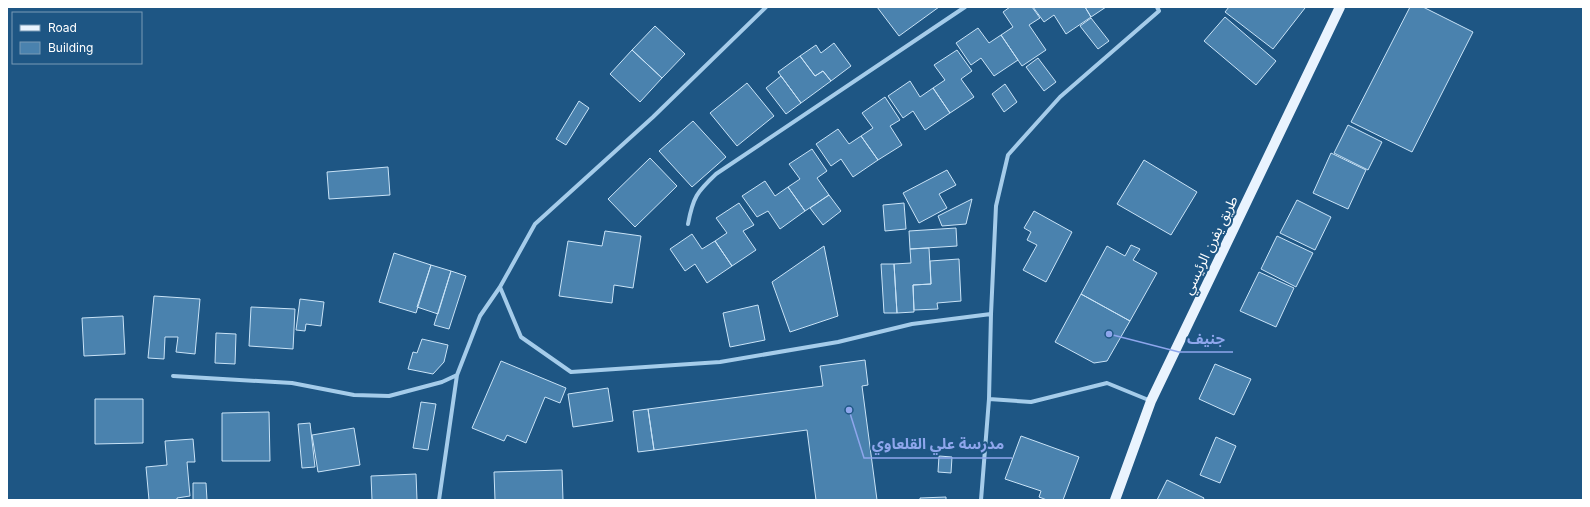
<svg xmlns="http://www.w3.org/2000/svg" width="1590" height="507" viewBox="0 0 1590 507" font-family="Inter,'Noto Sans Arabic',sans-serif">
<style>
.building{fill:#4a82ae;stroke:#c9e3f7}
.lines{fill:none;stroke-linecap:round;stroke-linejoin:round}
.street{stroke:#a5ccea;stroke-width:4}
.primary{stroke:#e9f3fe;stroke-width:10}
.labels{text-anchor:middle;stroke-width:4;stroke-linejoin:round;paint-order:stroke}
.street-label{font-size:14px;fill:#fff;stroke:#1e5684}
.leader{fill:none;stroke:#8ea6ec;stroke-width:1.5}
.callout-dot{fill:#8ea6ec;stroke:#1e5684;stroke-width:1.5}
.callout-label{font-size:15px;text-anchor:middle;font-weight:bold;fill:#8ea6ec;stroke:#1e5684;stroke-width:4;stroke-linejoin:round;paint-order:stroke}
</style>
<rect width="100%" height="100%" fill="#1e5684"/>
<path class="building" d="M877 7H939L899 36Z
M1010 7H1032L1040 18 1029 25 1046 50 1022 66 1001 35 1013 27 1003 12Z
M1033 7H1085L1091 17 1066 34 1054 15 1044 22Z
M1085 7H1106L1091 17Z
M1229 7H1303L1305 8 1273 49 1225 12Z
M1410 7H1423L1473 32 1412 152 1351 122Z
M1225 17 1276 61 1256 85 1204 41Z
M1091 18 1109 41 1098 49 1080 26Z
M655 26 685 54 662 78 632 50Z
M978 28 989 43 1001 35 1018 60 994 76 981 58 971 65 956 43Z
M834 43 851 66 831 81 823 71 815 76 800 56 816 45 821 53Z
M632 50 662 78 640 102 610 74Z
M957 50 972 71 961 79 974 97 950 113 933 88 945 80 934 65Z
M800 56 815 76 823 71 831 81 801 103 778 72Z
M1038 58 1056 82 1044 91 1026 67Z
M781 76 801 103 786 114 766 88Z
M910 81 920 97 933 88 950 113 925 130 913 111 903 118 888 96Z
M747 83 774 116 737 146 710 113Z
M1005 84 1017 102 1004 112 992 94Z
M885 97 900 120 890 126 902 145 878 160 861 136 873 128 862 113Z
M579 101 589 108 566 145 556 139Z
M693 121 726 157 692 187 659 151Z
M1348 125 1382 142 1368 170 1334 153Z
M838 129 849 144 861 136 878 160 853 177 841 159 831 166 816 144Z
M812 149 827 171 817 178 829 195 805 211 788 187 800 179 789 164Z
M1331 153 1366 170 1348 209 1313 193Z
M650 158 677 186 635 227 608 199Z
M1144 160 1197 192 1171 235 1117 204Z
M388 167 390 195 329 199 327 172Z
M947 170 956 185 939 194 947 208 919 223 903 193Z
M765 181 775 196 788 187 805 211 780 229 768 211 757 217 742 196Z
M829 195 841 211 823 225 810 208Z
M972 199 966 224 942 226 938 216Z
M1297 200 1331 217 1315 250 1280 233Z
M739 203 754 225 743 231 756 250 732 266 715 241 727 233 716 218Z
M904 203 906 229 885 231 883 205Z
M1034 211 1072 232 1046 282 1023 270 1037 245 1027 240 1031 232 1024 228Z
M956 228 957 246 910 249 909 231Z
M605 231 641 236 633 288 614 285 612 303 559 296 568 241 602 246Z
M692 234 702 249 715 241 732 266 707 283 695 264 685 271 670 249Z
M1277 236 1313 253 1296 287 1261 269Z
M1131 245 1140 249 1133 260 1157 273 1130 321 1081 294 1107 246 1125 256Z
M824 246 838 316 790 332 772 282Z
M929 248 931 284 913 285 914 312 897 313 894 264 911 263 910 249Z
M394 253 431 265 416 313 379 302Z
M959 259 961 301 937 303 938 309 914 310 913 285 931 284 930 261Z
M881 264H894L897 313H884Z
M431 265 451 271 438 314 417 307Z
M451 271 466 276 449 329 434 325Z
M1259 272 1294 288 1276 327 1240 311Z
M1081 294 1130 321 1107 361 1094 363 1055 342Z
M154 296 200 299 195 354 176 352 178 337H165L164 359 148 358Z
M300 299 324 302 321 326 306 324 305 331 296 330Z
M758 305 765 340 730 347 723 313Z
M251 307 295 309 293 349 249 346Z
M123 316 125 354 84 356 82 318Z
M216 333 236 334 235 364 215 363Z
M422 339 448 345 444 362 433 374 408 369 413 352 417 353Z
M865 360 868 385 862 386 877 500H816L807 430 654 450 648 409 823 386 820 366Z
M501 361 566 388 560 403 545 397 526 443 507 435 504 441 472 428Z
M1215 364 1251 379 1234 415 1199 399Z
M608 388 613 421 573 427 568 394Z
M95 399H143V443L95 444Z
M421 402 436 404 428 450 413 448Z
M648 409 654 450 638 452 633 411Z
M269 412 270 461H222V413Z
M310 423 315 467 302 468 298 424Z
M354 428 360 465 318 472 312 435Z
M1021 436 1079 457 1063 500H1047L1039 497 1041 491 1005 479Z
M1216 437 1236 446 1220 483 1200 475Z
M193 439 195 462H187L190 496 177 498V500H149L146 467 167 465 165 441Z
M939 456 952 457 951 473 938 472Z
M562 470 563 500H495L494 472Z
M416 474 417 500H372L371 476Z
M1167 480 1204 498 1203 500H1157Z
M193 483H206L207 500H193Z
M946 497V500H920V498Z"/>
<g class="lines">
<path class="street" d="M766 7 653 117 535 224 500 287 521 337 571 372 720 362 838 342 912 324 991 314
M688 224C693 197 697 192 716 174L965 7
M173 376 292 383 354 395 389 396 442 382 457 375
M989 399 1031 402 1107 383 1151 401
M439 500 457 375 480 316 500 287
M981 500 989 399 991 314 996 206 1008 155 1060 97 1159 11 1157 7"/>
<path class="primary" d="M1115 500 1151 401 1340 7"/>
</g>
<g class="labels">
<g class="street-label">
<text transform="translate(1210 245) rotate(-64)" y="5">طريق يفرن الرئيسي</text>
</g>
</g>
<path class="leader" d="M1109 334L1179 352H1233M849 410L864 458H1012"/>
<g class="callout-dot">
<circle cx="1109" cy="334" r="4"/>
<circle cx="849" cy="410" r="4"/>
</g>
<g class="callout-label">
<text x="1206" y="344">جنيف</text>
<text x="938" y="449">مدرسة علي القلعاوي</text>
</g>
<rect width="1590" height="507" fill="none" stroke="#ffffff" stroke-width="16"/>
<rect x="12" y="12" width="130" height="52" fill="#1e5684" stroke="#789ab5"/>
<rect x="20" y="25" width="20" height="6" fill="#e9f3fe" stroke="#789ab5"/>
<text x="48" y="32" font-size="12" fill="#ffffff">Road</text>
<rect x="20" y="42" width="20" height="12" fill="#4a82ae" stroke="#789ab5"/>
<text x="48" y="52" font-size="12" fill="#ffffff">Building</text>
</svg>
